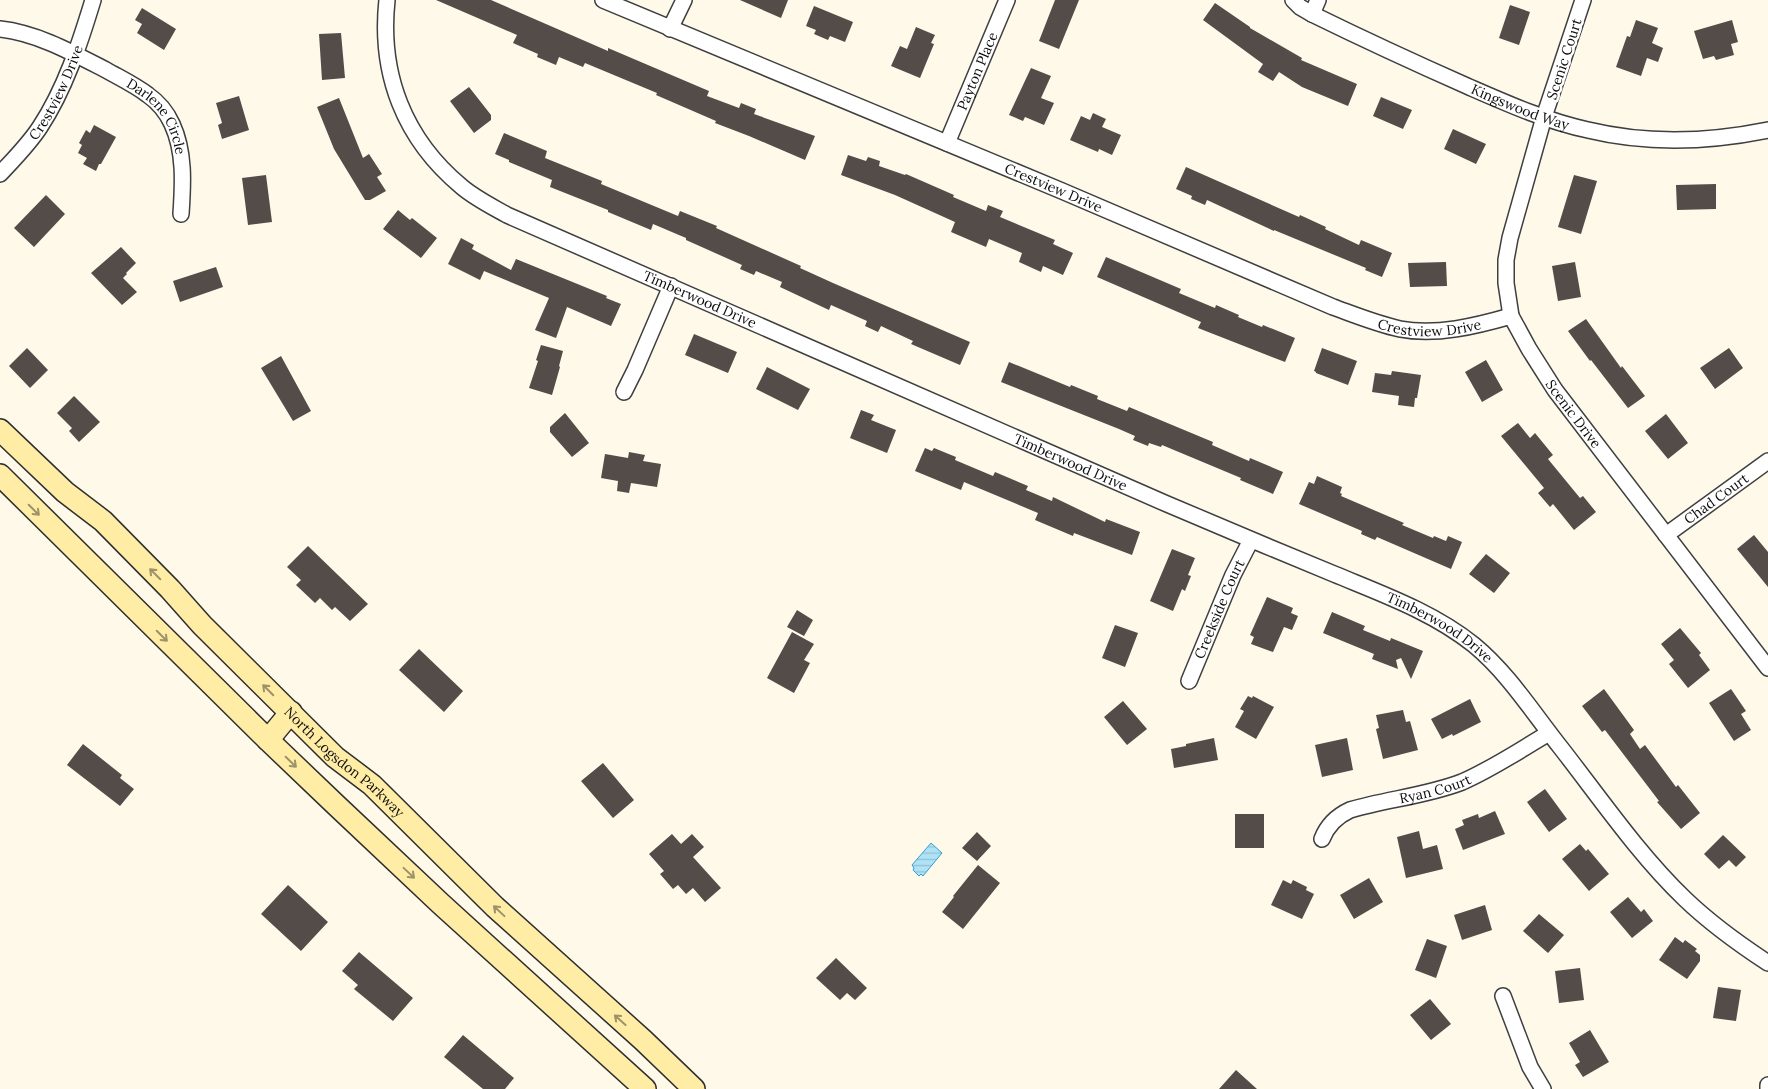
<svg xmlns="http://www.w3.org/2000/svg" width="1768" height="1089" viewBox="0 0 1768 1089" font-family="Lora,serif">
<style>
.water{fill:url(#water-rules);stroke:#339fd0}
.building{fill:#544c48}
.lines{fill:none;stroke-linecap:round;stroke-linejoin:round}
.street-casing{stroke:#3f3f3f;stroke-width:18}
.secondary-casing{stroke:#2e2e2e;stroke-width:24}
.street{stroke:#fff;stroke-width:15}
.secondary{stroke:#ffeda5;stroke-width:21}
.oneway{stroke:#9e9368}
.labels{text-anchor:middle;stroke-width:5;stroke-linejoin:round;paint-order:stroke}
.street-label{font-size:14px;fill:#0c0c0c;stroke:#fff}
</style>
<defs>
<pattern id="water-rules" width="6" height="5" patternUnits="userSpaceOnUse" patternTransform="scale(1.25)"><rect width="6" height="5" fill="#aee2f7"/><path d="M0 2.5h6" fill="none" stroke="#94c1d3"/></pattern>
</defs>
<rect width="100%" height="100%" fill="#fff9ea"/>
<path class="water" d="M931 843 942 853 923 876 921 874 919 876 913 870 914 868 912 865Z"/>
<path class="building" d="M436 0H491L608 51V48L709 91 707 96 739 108 741 103 756 109 754 114 815 136 805 160 749 136 715 123 716 121 656 95 657 93 585 63 583 67 559 57 556 65 537 57 538 54 513 43 517 35Z
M740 0H788L781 18Z
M1055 0H1079L1059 49 1039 41Z
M1215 3 1250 27V28L1302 58 1301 60 1357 84 1348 106 1302 87 1279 72 1273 81 1258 72 1263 64 1203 20Z
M1510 5 1530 12 1519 45 1499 38Z
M814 6 853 22 845 42 830 36 828 40 814 34 816 30 806 26Z
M142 8 176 29 164 50 137 33 142 24 135 20Z
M1636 20 1658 28 1652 43 1663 48 1658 62 1647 58 1641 76 1616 67 1627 36 1630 37Z
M1732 20 1738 42 1731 44 1734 55 1716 60 1714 56 1703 59 1694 31Z
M916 27 935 35 931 43 934 44 920 78 891 66 900 46 907 49Z
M341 33 345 78 322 80 319 34Z
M1031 68 1051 76 1041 98 1054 103 1044 125 1025 117 1023 121 1009 115Z
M469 87 491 115V120L474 133 450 101Z
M239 96 249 130 222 139 218 125 222 123 216 103Z
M1381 97 1412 110 1403 129 1373 116Z
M339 98 363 158 369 154 382 174 377 177 386 191 370 200H365L334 149 317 107Z
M1093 113 1106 119 1102 127 1121 135 1112 155 1099 149 1098 152 1070 140 1081 116 1090 120Z
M94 125 116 137 101 164H99L96 171 83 164 87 158 78 153 82 145 79 143 86 130 90 133Z
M1453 129 1486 144 1476 164 1444 149Z
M504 133 547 151 545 158 602 181 601 184 678 216 680 211 717 226 716 228 801 266 800 268 833 283 970 342 960 365 911 344 913 341 881 326 878 332 865 326 867 321 831 305 829 310 780 287 782 282 756 271 754 275 740 269 742 265 695 244 686 240V238L653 224 651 230 608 212V210L550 187 552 180 509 162V160L495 154Z
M848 155 866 161 868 157 880 161 879 166 905 175 906 174 954 195 953 197 986 211 988 205 1003 211 1000 217 1055 240 1053 244 1073 253 1063 275 1043 266 1041 272 1019 262 1022 253 989 239 986 247 951 232 955 222 895 195 841 175Z
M1186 167 1299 217 1300 215 1326 227 1325 229 1359 245 1361 240 1392 253 1382 277 1365 270 1366 268 1274 230V231L1207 200 1205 205 1191 199 1192 196 1176 189Z
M266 175 272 222 248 225 242 178Z
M1574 175 1597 181 1581 234 1558 227Z
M1716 184V209L1677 210 1676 185Z
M46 195 65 214 34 247 14 228Z
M398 210 410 220 412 218 437 238 421 258 383 229Z
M461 238 474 245 472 249 511 270 516 259 607 296 606 298 621 304 611 326 567 307 556 338 535 330 549 298 484 271 480 280 448 264Z
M121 247 136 263 126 273 127 274 123 278 137 292 122 305 91 273Z
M1106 257 1181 289 1179 293 1215 308 1216 305 1239 315 1238 317 1262 327 1263 325 1295 338 1285 362 1198 328 1201 322 1097 277Z
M1446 262 1447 286 1410 287 1408 263Z
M1575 262 1581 297 1558 301 1552 266Z
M216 267 223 287 180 302 173 281Z
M1586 319 1621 368 1622 366 1645 396 1628 408 1591 360 1590 361 1568 331Z
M694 334 737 352 728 373 685 355Z
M541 345 563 351 559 366 560 367 552 395 529 388 538 361 536 360Z
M27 348 48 370 30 388 9 366Z
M1322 348 1357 361 1348 385 1316 373V372L1314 371Z
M1729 348 1743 368 1715 389 1700 368Z
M281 356 311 411 293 421 261 368Z
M1486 360 1503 390 1482 402 1465 372Z
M1009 362 1070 387 1071 385 1098 396 1097 399 1127 411 1129 407 1213 442 1212 445 1249 461 1250 458 1283 472 1273 494 1240 480 1241 478 1162 445 1161 447 1149 443 1148 446 1133 440 1135 436 1119 429 1001 382Z
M767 367 810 389 798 410 756 389Z
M1392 371 1421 375 1417 398H1415L1414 407 1398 405 1399 396 1372 392 1375 373 1391 375Z
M74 396 100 422 79 442 69 431 72 428 57 413Z
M861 410 874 415 871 420 896 430 887 453 850 438Z
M565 413 589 443 572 457 550 432V427Z
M1666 414 1688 443 1668 459 1645 431Z
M1518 423 1530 438 1535 433 1553 455 1548 459 1580 498 1583 496 1596 512 1574 530 1553 504 1550 507 1538 493 1544 488 1501 436Z
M925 448 932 451 934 448 956 457 955 460 993 476 995 472 1028 486 1026 490 1052 501 1053 497 1105 522 1106 519 1140 532 1132 555 1074 533 1073 536 1035 520 1038 513 964 482 961 490 915 471Z
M629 452 645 455 643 461 661 464 657 487 631 483 629 493 617 491 618 481 601 478 605 454 628 458Z
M1317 476 1342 487 1340 493 1342 494 1341 496 1404 523 1402 525 1433 538 1434 536 1446 541 1448 536 1462 542 1451 569 1377 537 1375 540 1361 534 1362 531 1299 504 1309 482 1314 484Z
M1754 535 1768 552V587L1737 549Z
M308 546 368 604 350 621 335 607 332 610 320 598 315 603 296 585 301 580 287 567Z
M1172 549 1195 558 1188 575 1191 576 1185 591 1182 589 1173 611 1150 601Z
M1486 554 1510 573 1494 593 1469 574Z
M1267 597 1293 608 1291 613 1298 616 1292 630 1284 627 1273 652 1251 644 1254 637 1250 635Z
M797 610 813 620 804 636 787 627Z
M1332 612 1365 626 1363 630 1390 641 1391 638 1423 651 1411 679 1401 658 1396 660 1398 669 1372 659 1374 654 1323 633Z
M1115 625 1138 633 1125 667 1102 658Z
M1680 628 1701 653 1699 655 1710 670 1688 688 1669 664 1674 660 1661 644Z
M792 632 814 644 804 660 810 663 794 693 767 678Z
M419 649 463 691 444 712 399 670Z
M1604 689 1634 730 1630 734 1640 749 1645 745 1676 787 1678 785 1700 813 1681 829 1657 802 1659 801 1605 730 1602 732 1582 706Z
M1731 689 1746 711 1741 714 1751 730 1734 741 1709 703Z
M1248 696 1252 698 1253 696 1274 707 1256 739 1235 727 1244 711 1240 709Z
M1470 699 1481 722 1453 736 1452 734 1442 739 1431 719Z
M1123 701 1147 729 1127 745 1104 717Z
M1403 710 1406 722 1410 721 1418 750 1383 759 1376 729 1379 728 1376 715Z
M1214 738 1218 760 1174 768 1171 749 1186 746V744Z
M1347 738 1353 770 1322 777 1315 745Z
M83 744 122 775 120 778 134 789 120 806 67 765Z
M603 763 634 800 613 818 581 781Z
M1545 789 1567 819 1549 832 1527 802Z
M1495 811 1505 834 1463 850 1455 829 1464 825 1462 820 1478 814 1479 818Z
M1235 814H1264V848H1235Z
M1419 831 1423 849 1437 845 1443 869 1406 878 1397 837Z
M977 832 991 846 977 861 962 848Z
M672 834 681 844 692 834 704 847 693 857 721 888 705 902 693 888 686 894 678 885 673 889 660 874 664 871 649 854Z
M1723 835 1746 857 1736 867 1729 860 1719 869 1704 854Z
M1580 844 1586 851 1588 849 1609 874 1589 891 1562 859Z
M978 865 1000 883 963 929 942 912 954 897 953 896Z
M1369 878 1383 902 1354 919 1340 895Z
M1283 880 1291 884 1293 880 1307 887 1306 890 1314 894 1302 919 1271 905Z
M288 885 328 922 301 951 261 914Z
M1628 897 1641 912 1644 909 1653 921 1632 938 1610 912Z
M1485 905 1492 930 1462 940 1454 915Z
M1539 914 1564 935 1548 953 1523 931Z
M1675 937 1683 943 1685 940 1697 949 1695 951 1700 955V961L1687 979 1659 960Z
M1427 939 1447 946 1436 978 1415 970Z
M359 952 413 998 393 1021 354 989 358 985 342 971Z
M836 958 867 988 855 1000 847 993 840 1000 816 978Z
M1580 968 1584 1000 1559 1003 1555 971Z
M1718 987 1741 990 1736 1021 1713 1018Z
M1430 999 1451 1024 1431 1040 1410 1015Z
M1590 1030 1609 1062 1583 1077 1575 1065 1580 1062 1569 1043Z
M463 1035 514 1078 505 1089H483L444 1057Z
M1236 1070 1257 1089H1219Z"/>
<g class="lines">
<g class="street-casing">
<g id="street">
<path id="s1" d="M387 0C379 74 404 139 462 187 475 198 491 206 507 215 727 310 947 409 1167 504 1223 528 1278 551 1334 574 1382 594 1433 612 1474 645 1509 674 1533 713 1561 748 1600 798 1639 855 1685 899 1710 923 1739 944 1768 963"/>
<path id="s2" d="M603 0 1062 191 1333 307C1355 315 1377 324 1400 329 1436 336 1476 326 1511 316"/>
<path id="s3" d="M1293 0 1300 7 1312 14C1363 39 1415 63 1467 86 1506 103 1546 121 1588 130 1646 144 1709 142 1768 130"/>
<path id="s4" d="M1583 0 1544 117 1510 238 1506 260V283L1511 316 1529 349 1555 390 1768 668"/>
<path d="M1312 14 1318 0"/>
<path id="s5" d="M0 29C37 33 73 53 106 70 120 78 135 85 148 95 158 102 167 113 172 124 185 152 183 184 181 214"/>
<path d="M670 29 684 0"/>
<path id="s6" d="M947 143 1007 0"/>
<path id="s7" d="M0 174C14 159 29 144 40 127 65 89 80 43 93 0"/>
<path d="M624 392 635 370 671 286"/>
<path id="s8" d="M1666 535 1768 461"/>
<path id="s9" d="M1189 681 1233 575 1251 540"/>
<path id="s10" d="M1322 839C1327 826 1337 816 1350 810 1387 799 1426 796 1462 782 1492 769 1520 750 1549 733"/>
<path d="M1503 996 1530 1067 1543 1089"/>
<path d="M1768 1089V1085"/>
</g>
</g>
<g class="secondary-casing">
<g id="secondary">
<path id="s11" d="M0 430 65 492 103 521 170 589 202 625 335 757 372 785 495 907 643 1040 694 1089"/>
<path d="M0 475 268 740 336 805 441 904 645 1089"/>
<path d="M268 740 291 712"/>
</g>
</g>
<use href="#street" class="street"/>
<use href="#secondary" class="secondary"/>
</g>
<defs><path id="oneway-shaft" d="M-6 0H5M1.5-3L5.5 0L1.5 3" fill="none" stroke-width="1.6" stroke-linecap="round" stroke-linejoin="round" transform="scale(1.25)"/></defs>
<g class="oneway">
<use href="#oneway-shaft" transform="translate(34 510) rotate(45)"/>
<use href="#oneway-shaft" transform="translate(155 574) rotate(-135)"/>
<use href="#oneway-shaft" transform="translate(162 636) rotate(45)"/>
<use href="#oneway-shaft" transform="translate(268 690) rotate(-135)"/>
<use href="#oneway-shaft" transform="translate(291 762) rotate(44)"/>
<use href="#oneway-shaft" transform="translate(409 873) rotate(43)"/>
<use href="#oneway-shaft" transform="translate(499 911) rotate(-137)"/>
<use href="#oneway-shaft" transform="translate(620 1020) rotate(-138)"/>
</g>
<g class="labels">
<g class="street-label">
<text transform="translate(1564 59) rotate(-72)" y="5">Scenic Court</text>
<text dy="5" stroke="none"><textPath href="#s6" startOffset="78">Payton Place</textPath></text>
<text dy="5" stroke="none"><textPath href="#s7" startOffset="100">Crestview Drive</textPath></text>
<text dy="5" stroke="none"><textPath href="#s3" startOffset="252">Kingswood Way</textPath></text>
<text dy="5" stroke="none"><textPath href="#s5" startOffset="186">Darlene Circle</textPath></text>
<text dy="5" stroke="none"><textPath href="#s2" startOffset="488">Crestview Drive</textPath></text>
<text dy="5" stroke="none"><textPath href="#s1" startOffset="474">Timberwood Drive</textPath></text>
<text dy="5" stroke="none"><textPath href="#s2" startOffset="892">Crestview Drive</textPath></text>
<text dy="5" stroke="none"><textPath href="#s4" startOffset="444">Scenic Drive</textPath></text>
<text dy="5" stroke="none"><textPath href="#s1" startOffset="879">Timberwood Drive</textPath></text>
<text dy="5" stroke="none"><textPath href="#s8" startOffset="62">Chad Court</textPath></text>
<text dy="5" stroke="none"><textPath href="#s9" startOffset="78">Creekside Court</textPath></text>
<text dy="5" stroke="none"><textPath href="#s1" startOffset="1284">Timberwood Drive</textPath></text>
<text dy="5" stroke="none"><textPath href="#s11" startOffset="479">North Logsdon Parkway</textPath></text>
<text dy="5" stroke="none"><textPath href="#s10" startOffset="129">Ryan Court</textPath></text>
</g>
</g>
</svg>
